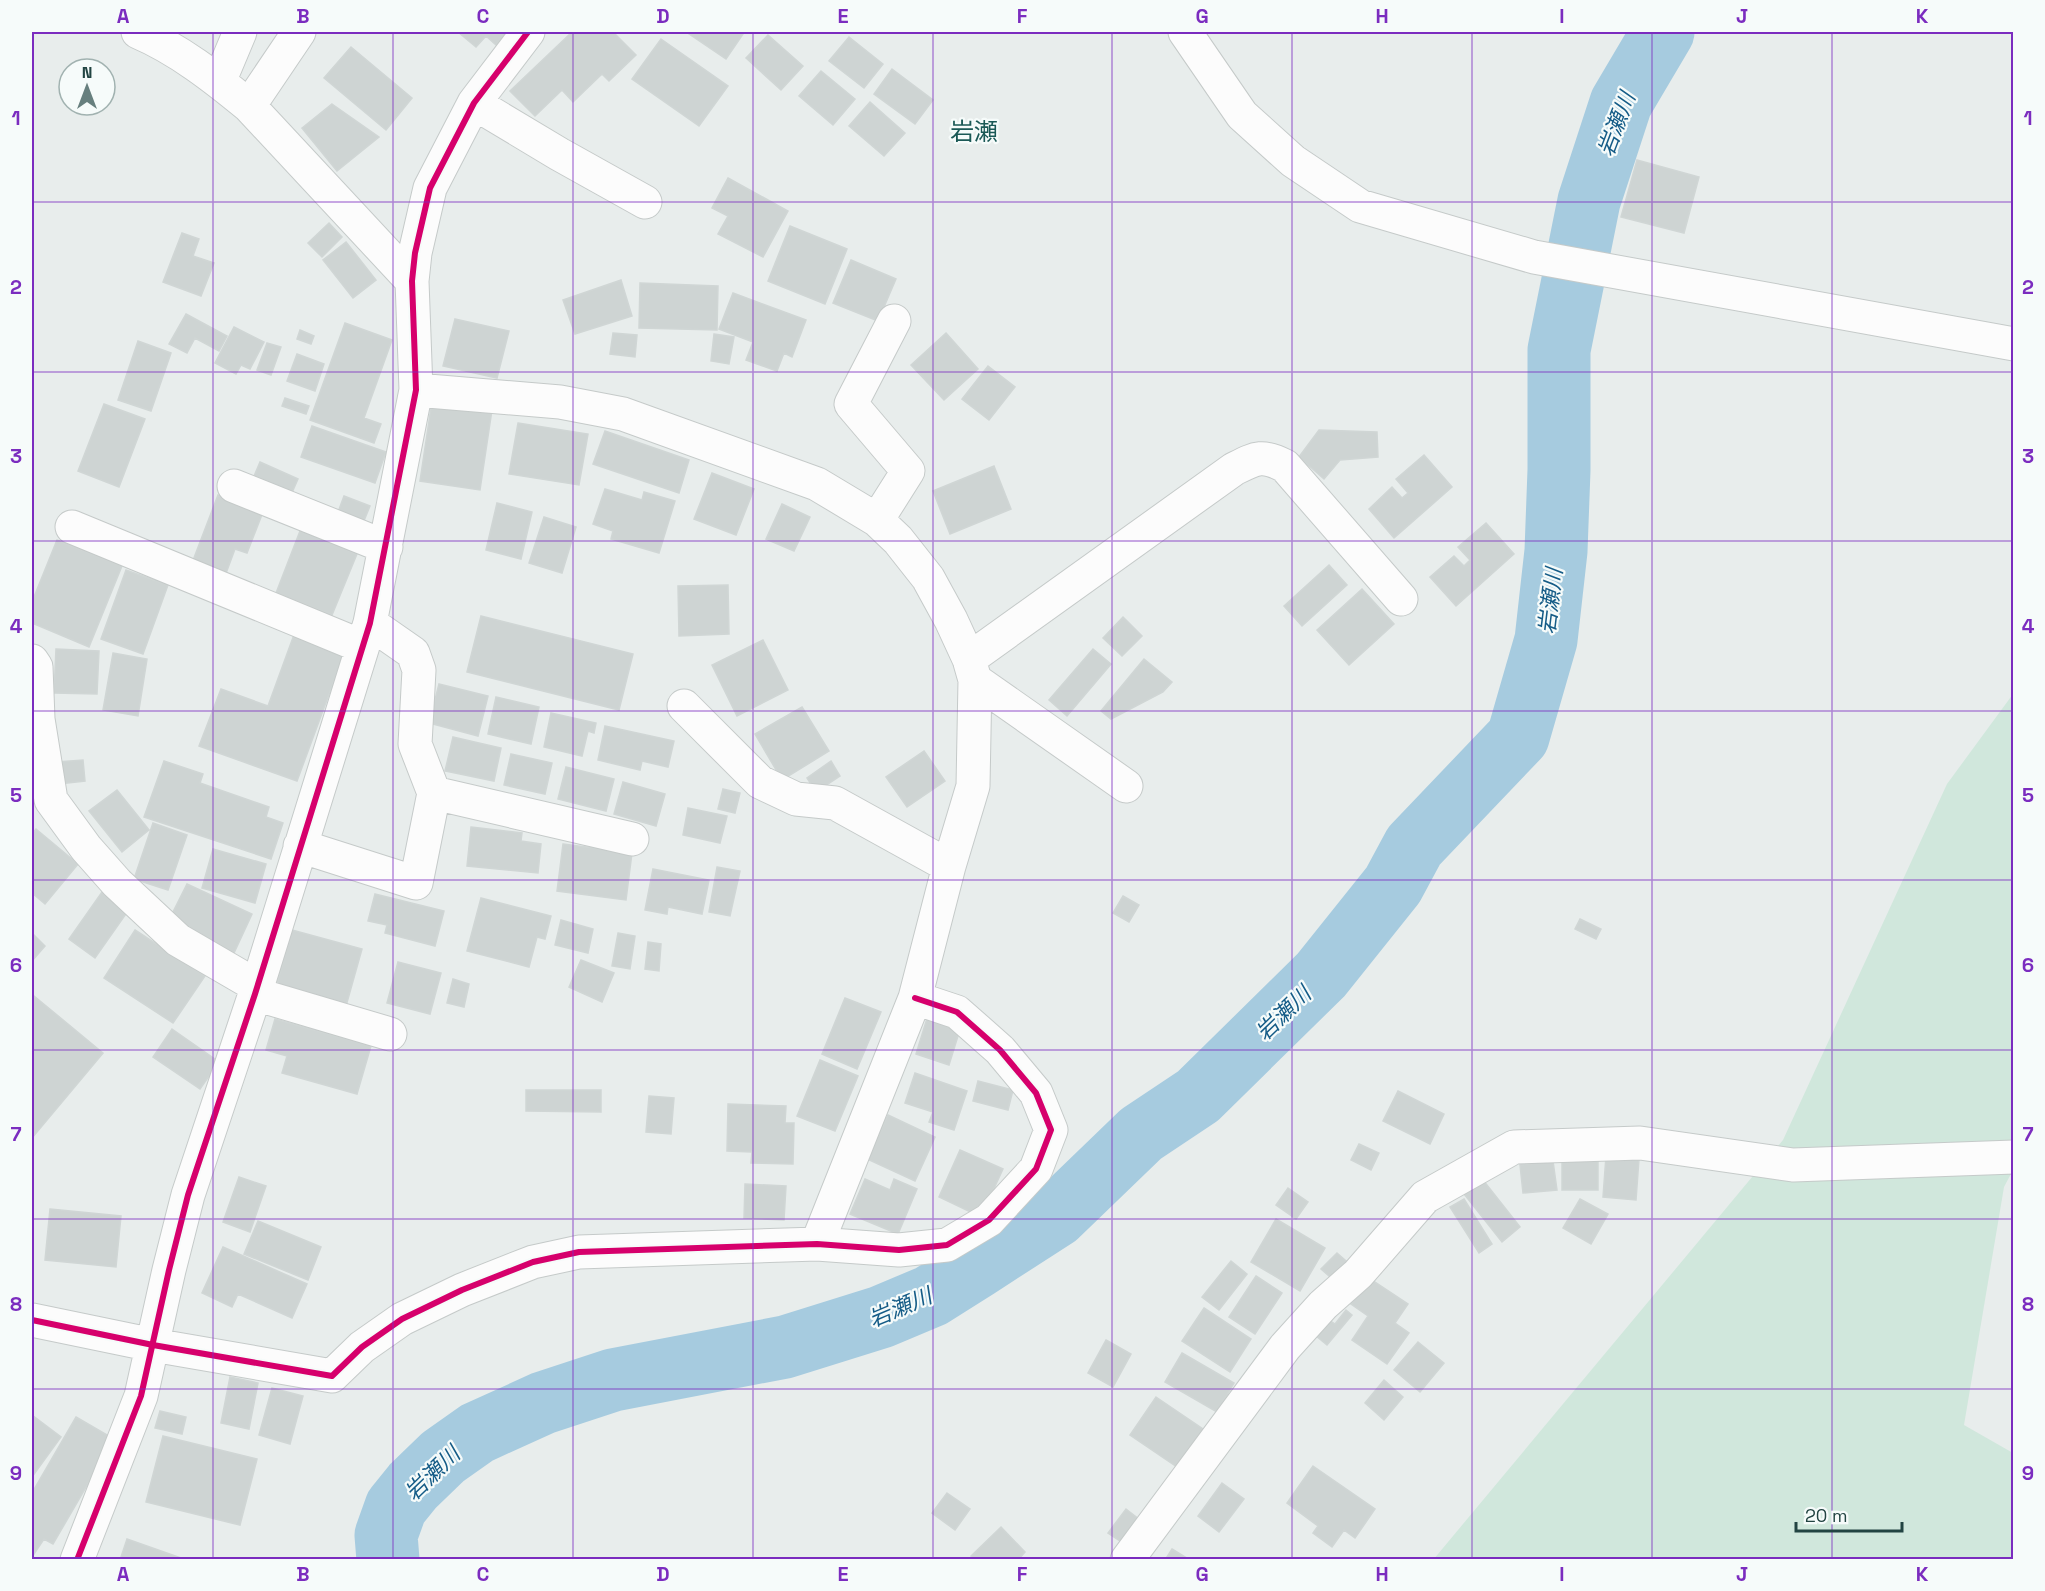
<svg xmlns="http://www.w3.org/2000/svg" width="2045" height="1591" viewBox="0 0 2045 1591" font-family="'Space Grotesk','Noto Sans JP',sans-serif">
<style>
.green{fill:#d0e7dc}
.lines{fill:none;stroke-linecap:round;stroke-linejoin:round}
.river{stroke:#a6cbdf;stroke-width:63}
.building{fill:#ced4d3;stroke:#d0d6d5;stroke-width:1.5}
.minor-casing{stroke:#c5cac9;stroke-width:35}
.minor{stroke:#fcfcfc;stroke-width:33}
.cycleway-casing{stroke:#f6fbfa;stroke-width:10}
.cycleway{stroke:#d6006c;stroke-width:6}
.grid{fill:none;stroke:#7b2cbf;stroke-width:1.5;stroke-opacity:0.55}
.labels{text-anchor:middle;stroke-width:4.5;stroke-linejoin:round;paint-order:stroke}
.water-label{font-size:22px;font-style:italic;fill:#155c87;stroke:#f6fbfa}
.quarter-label{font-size:24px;fill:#1b5956;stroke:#f6fbfa}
.neatline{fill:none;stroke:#7b2cbf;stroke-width:2}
.grid-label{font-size:20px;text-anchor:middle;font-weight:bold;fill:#7b2cbf}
</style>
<rect width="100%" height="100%" fill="#e8edec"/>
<path class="green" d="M2013 694V1170L2004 1187 1964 1425 2013 1453V1559L1433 1560 1783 1140 1947 784Z"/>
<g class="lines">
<path class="river" d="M388 1560 386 1535 396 1507 413 1486 443 1457 477 1433 543 1403 613 1380 785 1347 881 1317 931 1296 977 1267 1056 1216 1141 1134 1198 1096 1321 975 1393 885 1414 846 1518 737 1546 640 1556 551 1559 470V350L1589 201 1621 103 1663 32"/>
</g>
<path class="building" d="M458 32H508L496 45 486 36 476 47Z
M572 32H613L636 55 609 81 602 74 573 102 562 90 535 116 510 91Z
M691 32H739L743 34 726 59 689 34Z
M768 35 803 66 781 90 746 58Z
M849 37 883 64 864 88 829 61Z
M661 39 728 86 699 126 632 79Z
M351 47 412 98 386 130 324 78Z
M892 69 933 100 915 124 874 94Z
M821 71 855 99 833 125 799 96Z
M870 102 905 133 884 156 849 126Z
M332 104 379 137 337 171 302 128Z
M1637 160 1699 177 1684 233 1621 217Z
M728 178 788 211 763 257 718 234 728 216 712 208Z
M329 223 342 237 322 257 308 243Z
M790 226 847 249 825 304 768 281Z
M182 233 199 239 193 256 214 263 201 296 163 282Z
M346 242 376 280 353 298 323 260Z
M851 260 896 279 878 321 833 303Z
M621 280 632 316 575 334 563 300Z
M640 283 718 286 717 330 639 328Z
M733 293 806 320 792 357 784 353 777 371 746 360 753 342 719 329Z
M186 314 227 336 219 351 195 338 187 353 169 344Z
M455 319 509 331 497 378 443 366Z
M345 323 392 340 364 418 381 424 374 443 310 420Z
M234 327 264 342 250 369 241 365 236 374 215 363Z
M300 330 314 336 311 344 297 339Z
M613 333 637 335 635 357 610 354Z
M946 333 978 369 944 400 911 365Z
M714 334 734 337 729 364 711 361Z
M138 341 171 353 151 411 118 400Z
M267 343 281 347 271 375 257 370Z
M297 354 324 364 315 391 287 381Z
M988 366 1015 387 989 420 962 399Z
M285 398 309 406 306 414 282 406Z
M432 401 492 410 480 490 420 481Z
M104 404 145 419 119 487 78 471Z
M518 423 588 434 579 485 509 474Z
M312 426 386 452 375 483 301 457Z
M1319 430 1377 432 1378 457 1340 460 1324 479 1299 457Z
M605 431 689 460 679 493 593 464Z
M1424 455 1452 487 1394 538 1369 509 1392 487 1402 498 1408 493 1396 479Z
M260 462 298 479 287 504 249 488Z
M994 466 1011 509 950 534 933 491Z
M712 473 754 489 736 535 694 519Z
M605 489 642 500 644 492 675 501 659 553 611 539 613 531 593 524Z
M218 495 263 512 247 553 235 549 225 576 192 563Z
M344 496 370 506 359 533 334 523Z
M497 503 532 512 521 559 486 550Z
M782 504 810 517 794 551 766 539Z
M544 517 576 527 562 573 529 563Z
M1486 523 1514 554 1456 606 1430 577 1454 556 1464 566 1470 560 1458 547Z
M300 531 357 554 332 615 276 593Z
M57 540 122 566 89 647 32 623V602Z
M1329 565 1347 585 1302 626 1284 606Z
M126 570 168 585 143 654 101 639Z
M728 585 729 634 679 636 678 586Z
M1362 589 1394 624 1349 665 1317 630Z
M481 616 633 654 619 710 467 672Z
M1123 617 1142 636 1122 656 1103 638Z
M295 632 345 651 297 781 199 746 221 689 268 706Z
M763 640 788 690 737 716 712 665Z
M56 649 99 651 97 694 54 693Z
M1093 649 1111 664 1067 716 1049 700Z
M113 653 147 659 138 716 103 710Z
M1144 659 1172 682 1163 692 1111 719 1101 711Z
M439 684 488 696 478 736 429 723Z
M496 697 539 707 531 744 488 734Z
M802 707 829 751 782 780 755 734Z
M551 713 596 723 594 733 588 731 582 756 544 747Z
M605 726 674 741 668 767 642 761 640 770 598 760Z
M453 737 501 748 494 781 445 771Z
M924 751 945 781 907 807 886 777Z
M511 754 552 763 545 794 504 785Z
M83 760 85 781 59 784 57 762Z
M164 761 203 774 200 783 269 807 266 817 283 823 271 859 144 817Z
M831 761 840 776 816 792 807 778Z
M566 767 614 779 606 811 558 799Z
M623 782 665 794 656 826 614 814Z
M723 789 740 793 735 813 718 809Z
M117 790 149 830 122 852 89 811Z
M688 808 727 816 720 843 683 835Z
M153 823 187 835 168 890 134 879Z
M471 827 522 833 521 841 541 844 538 873 467 866Z
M36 829 78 864 45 904 32 893V834Z
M563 844 632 853 626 900 557 891Z
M213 849 266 864 255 903 202 888Z
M717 867 740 871 730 916 709 912Z
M653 869 709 880 702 914 668 907 667 914 645 910Z
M187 884 252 914 234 953 168 922Z
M102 892 128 911 95 958 69 939Z
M375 894 444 911 435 946 385 933 387 925 368 921Z
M1123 896 1139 905 1129 922 1113 913Z
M481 898 551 916 545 939 537 937 529 967 467 951Z
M1580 919 1601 929 1596 939 1575 929Z
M561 920 593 929 588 953 555 945Z
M135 930 205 976 173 1023 104 978Z
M292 930 362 949 346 1006 276 987Z
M32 933 45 946 32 961Z
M618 933 635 936 630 969 612 966Z
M648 942 661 944 659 971 645 969Z
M581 960 614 973 602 1002 569 987Z
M398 962 441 973 430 1014 387 1003Z
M453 979 469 984 464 1007 447 1003Z
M34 996 103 1053 32 1138V999Z
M845 998 881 1012 857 1069 822 1054Z
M929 1012 962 1023 949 1065 916 1054Z
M275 1019 371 1046 357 1094 282 1073 287 1056 266 1050Z
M172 1029 219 1062 200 1089 153 1057Z
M820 1060 858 1076 835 1131 797 1116Z
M915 1073 967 1091 954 1130 929 1122 933 1112 905 1103Z
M978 1081 1013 1090 1008 1110 973 1101Z
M526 1090H601V1112L526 1111Z
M1398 1091 1444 1114 1430 1144 1383 1121Z
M649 1096 674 1098 671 1134 646 1132Z
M728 1104 786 1106 785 1123H794L793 1164 751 1163 752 1152 727 1151Z
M888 1115 935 1137 915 1181 867 1159Z
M1359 1144 1379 1153 1371 1170 1351 1160Z
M960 1150 1003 1169 981 1217 939 1197Z
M1606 1156 1639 1159 1636 1200 1603 1197Z
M1562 1160H1598V1190H1562Z
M1553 1161 1557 1190 1523 1193 1520 1165Z
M239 1177 266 1186 250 1232 223 1222Z
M865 1179 890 1190 894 1179 917 1189 898 1234 850 1214Z
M1483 1180 1520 1227 1502 1242 1464 1194Z
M745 1184 786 1186 784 1220 744 1218Z
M1288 1188 1308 1202 1296 1219 1276 1205Z
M1464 1199 1492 1244 1479 1253 1450 1207Z
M1580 1199 1608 1214 1591 1244 1563 1228Z
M50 1209 121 1216 116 1267 45 1260Z
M1276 1219 1325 1248 1300 1291 1251 1262Z
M258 1221 321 1247 308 1280 244 1254Z
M223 1247 307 1284 292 1318 238 1294 232 1307 202 1293Z
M1337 1253 1352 1266 1337 1283 1321 1269Z
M1231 1261 1247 1274 1219 1310 1202 1297Z
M1256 1276 1282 1293 1255 1334 1229 1317Z
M1369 1278 1408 1304 1395 1323 1409 1333 1387 1364 1352 1340 1368 1316 1351 1304Z
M1204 1308 1251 1339 1230 1372 1182 1341Z
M1346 1310 1352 1315 1327 1345 1316 1336 1329 1320 1335 1324Z
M1106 1340 1131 1354 1113 1387 1088 1373Z
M1418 1342 1444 1363 1420 1392 1394 1370Z
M1182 1353 1234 1383 1217 1412 1165 1382Z
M230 1377 258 1383 249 1429 221 1423Z
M1384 1380 1403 1397 1384 1420 1365 1403Z
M272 1388 303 1396 290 1444 259 1435Z
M1156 1397 1203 1429 1177 1467 1130 1435Z
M160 1411 186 1417 182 1434 155 1428Z
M32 1415 61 1437 32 1477Z
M76 1417 114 1439 53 1544 44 1539 34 1554 32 1553V1493Z
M163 1436 257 1459 240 1525 146 1502Z
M1313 1466 1375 1509 1355 1538 1344 1530 1332 1547 1313 1533 1318 1526 1287 1503Z
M1222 1483 1244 1499 1219 1532 1198 1516Z
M947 1493 970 1509 955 1530 932 1513Z
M1126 1509 1140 1520 1123 1543 1108 1533Z
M1001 1527 1025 1552 1018 1560H974L971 1556Z
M127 1539 184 1559V1560H120Z
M1172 1549 1190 1560H1165Z"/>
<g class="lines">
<g class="minor-casing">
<path id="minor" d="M138 32C178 49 215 78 249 106L412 281
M1185 32 1242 115 1293 161 1360 206 1534 257 2014 344
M219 82 240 32
M474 103 559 154 645 202
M249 106 299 32
M416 390 560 402 623 414 817 484 877 520 898 540 928 578 951 620 969 659 975 680 973 786 949 866 915 998 817 1244
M234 486 386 547
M877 520 908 471 851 404 894 321
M72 527 361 646
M370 623 413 653 419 670 415 744 434 793
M969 659 1234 469C1256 458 1262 454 1285 466L1401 599
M32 661 36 667 38 719 51 800 86 848 117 883 178 940 257 986
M975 680 1126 786
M684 706 760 782 796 799 835 803 949 866
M300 846 416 883 434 793 632 839
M255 994 390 1034
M32 1320 153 1345 332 1376 362 1347 402 1319 462 1290 533 1262 579 1252 817 1244 899 1250 947 1245 989 1220 1036 1169 1051 1130 1036 1093 1000 1050 957 1012 915 998
M77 1560 141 1396 169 1270 188 1195 255 994 370 623 416 390 412 281 415 253 430 188 474 103 528 32
M1127 1560 1285 1347 1323 1305 1358 1274 1425 1197 1514 1147 1640 1143 1793 1165 2014 1157"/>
</g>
<use href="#minor" class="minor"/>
<g class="cycleway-casing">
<path id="cycleway" d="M32 1320 153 1345 332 1376 362 1347 402 1319 462 1290 533 1262 579 1252 817 1244 899 1250 947 1245 989 1220 1036 1169 1051 1130 1036 1093 1000 1050 957 1012 915 998
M77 1560 141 1396 169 1270 188 1195 255 994 370 623 416 390 412 281 415 253 430 188 474 103 528 32"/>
</g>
<use href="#cycleway" class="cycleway"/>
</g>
<path class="grid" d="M213 32V1560M393 32V1560M573 32V1560M753 32V1560M933 32V1560M1112 32V1560M1292 32V1560M1472 32V1560M1652 32V1560M1832 32V1560M32 202H2014M32 372H2014M32 541H2014M32 711H2014M32 880H2014M32 1050H2014M32 1219H2014M32 1389H2014"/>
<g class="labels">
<g class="water-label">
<text transform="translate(1616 124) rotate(-69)" y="8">岩瀬川</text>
<text transform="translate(1550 601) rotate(-83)" y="8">岩瀬川</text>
<text transform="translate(1283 1013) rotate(-44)" y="8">岩瀬川</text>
<text transform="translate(900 1307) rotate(-23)" y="8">岩瀬川</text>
<text transform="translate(432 1473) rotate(-44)" y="8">岩瀬川</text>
</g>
<g class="quarter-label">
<text x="974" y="140">岩瀬</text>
</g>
</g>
<rect width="2045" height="1591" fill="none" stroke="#f6fbfa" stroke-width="66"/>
<g transform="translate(87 87)"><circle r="28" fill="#f6fbfa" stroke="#a1b2b0" stroke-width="1.5"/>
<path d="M0-4.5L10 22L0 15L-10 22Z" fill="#677f7e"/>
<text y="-9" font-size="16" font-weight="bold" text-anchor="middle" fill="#224442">N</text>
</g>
<path d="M1796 1522v9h106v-9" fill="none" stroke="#224442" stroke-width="3"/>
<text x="1805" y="1522" font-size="18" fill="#224442" stroke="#f6fbfa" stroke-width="4.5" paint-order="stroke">20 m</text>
<rect x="33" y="33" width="1979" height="1525" class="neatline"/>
<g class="grid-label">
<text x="123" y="23">A</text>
<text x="303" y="23">B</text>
<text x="483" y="23">C</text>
<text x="663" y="23">D</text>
<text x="843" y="23">E</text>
<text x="1022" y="23">F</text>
<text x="1202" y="23">G</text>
<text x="1382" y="23">H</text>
<text x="1562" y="23">I</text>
<text x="1742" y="23">J</text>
<text x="1922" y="23">K</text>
<text x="16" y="125">1</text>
<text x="2028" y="125">1</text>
<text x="16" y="294">2</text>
<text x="2028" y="294">2</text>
<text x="16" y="463">3</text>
<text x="2028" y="463">3</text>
<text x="16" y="633">4</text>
<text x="2028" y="633">4</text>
<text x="16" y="802">5</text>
<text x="2028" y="802">5</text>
<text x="16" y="972">6</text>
<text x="2028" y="972">6</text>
<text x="16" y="1141">7</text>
<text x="2028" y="1141">7</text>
<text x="16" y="1311">8</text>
<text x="2028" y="1311">8</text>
<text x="16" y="1480">9</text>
<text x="2028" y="1480">9</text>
<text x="123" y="1581">A</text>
<text x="303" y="1581">B</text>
<text x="483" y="1581">C</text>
<text x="663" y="1581">D</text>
<text x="843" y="1581">E</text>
<text x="1022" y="1581">F</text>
<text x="1202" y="1581">G</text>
<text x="1382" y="1581">H</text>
<text x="1562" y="1581">I</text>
<text x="1742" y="1581">J</text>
<text x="1922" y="1581">K</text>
</g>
</svg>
